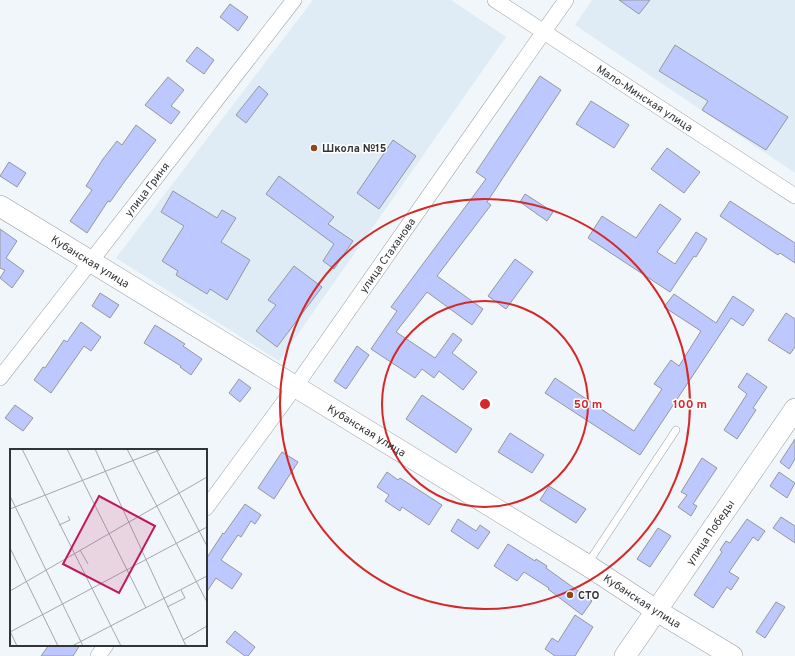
<svg xmlns="http://www.w3.org/2000/svg" width="795" height="656" viewBox="0 0 795 656" font-family="Overpass,sans-serif">
<style>
.built{fill:#dfecf5}
.building{fill:#bdc9fe;stroke:#96979d}
.lines{fill:none;stroke-linecap:round;stroke-linejoin:round}
.lane-casing{stroke:#9a9fa4;stroke-width:8}
.street-casing{stroke:#9a9fa4;stroke-width:16}
.secondary-casing{stroke:#9a9fa4;stroke-width:22}
.lane{stroke:#fff;stroke-width:7}
.street{stroke:#fff;stroke-width:15}
.secondary{stroke:#fff;stroke-width:21}
.ring{fill:none;stroke:#d62828;stroke-width:2}
.poi-dot{fill:#8b481a;stroke:#fff;stroke-width:1.5}
.labels{text-anchor:middle;stroke-width:3;stroke-linejoin:round;paint-order:stroke}
.street-label{font-size:11px;fill:#323436;stroke:#fff}
.poi-label{font-size:11px;font-weight:bold;fill:#323436;stroke:#fff;text-anchor:start}
.inset-road{fill:none;stroke:#a4a8ac;stroke-width:1}
.view{fill:#c2185b;fill-opacity:0.15;stroke:#c2185b;stroke-width:2}
.inset-edge{fill:none;stroke:#323436;stroke-width:2}
.centre{fill:#d62828;stroke:#fff;stroke-width:2}
.ring-label{font-size:12px;text-anchor:middle;font-weight:bold;fill:#d62828;stroke:#fff;stroke-width:3;stroke-linejoin:round;paint-order:stroke}
</style>
<rect width="100%" height="100%" fill="#f0f6fa"/>
<path class="built" d="M313 0H451L506 37 279 361 116 258Z
M592 0H795V173L575 25Z"/>
<path class="building" d="M619 0H650L639 14Z
M230 4 248 17 238 31 220 17Z
M675 45 788 117 766 150 702 110 708 101 659 71Z
M197 47 214 60 204 74 186 61Z
M540 76 561 90 487 202 491 205 437 276 483 309 472 325 427 292 396 332 435 358 453 333 462 340 452 353 477 372 463 390 439 371 434 378 422 369 415 378 371 349 397 311 391 307 486 179 476 172Z
M168 77 184 90 171 106 180 112 171 124 145 105Z
M259 86 268 94 246 123 236 115Z
M591 101 629 125 614 148 576 124Z
M136 125 156 140 125 181 110 202 108 201 87 233 70 221 92 190 86 186 103 159 117 141 122 145Z
M393 140 416 156 379 209 357 193Z
M667 148 700 172 684 193 651 169Z
M9 162 26 173 17 187 0 176Z
M279 176 334 217 328 224 353 241 334 269 323 261 334 244 266 194Z
M173 191 217 218 222 210 236 218 221 242 250 260 227 300 210 289 207 294 176 275 178 271 162 261 184 226 161 212Z
M525 194 553 212 547 221 520 202Z
M730 201 795 243V263L780 253 778 255 720 216Z
M660 204 681 219 657 252 675 264 696 232 707 239 696 257 694 256 670 292 588 238 602 216 636 238Z
M0 229 17 241 6 258 24 271 12 288 0 278 5 270 0 268Z
M515 259 533 272 506 309 488 296Z
M294 266 322 287 277 347 256 331 276 305 268 300Z
M100 293 119 305 110 318 92 306Z
M674 294 716 323 733 296 754 310 743 326 731 318 640 455 545 393 555 378 634 431 662 389 654 384 671 360 679 366 701 331 664 307Z
M786 313 795 319V347L790 354 768 340Z
M81 322 101 337 91 351 84 346 51 393 34 380 43 367 45 368 64 340 67 342Z
M155 325 185 344 183 346 202 359 191 375 180 367 181 366 144 343Z
M357 346 369 355 346 389 334 381Z
M747 373 767 387 753 408 756 410 737 439 724 430 747 394 738 387Z
M239 379 251 388 240 402 229 393Z
M422 395 472 429 456 453 406 419Z
M15 405 33 418 23 431 5 418Z
M510 433 544 455 532 473 498 452Z
M795 439V459L789 469 780 462Z
M282 452 298 462 274 499 258 488Z
M702 458 717 468 693 504 697 506 691 516 678 507 687 495 681 492Z
M387 472 398 480 400 478 442 505 429 525 402 507 400 511 385 501 389 495 377 487Z
M779 472 795 483 787 498 770 486Z
M549 486 586 509 576 523 540 500Z
M245 504 261 515 255 524 251 521 241 537 238 535 221 560 242 574 232 589 216 578 206 593V559L223 533 224 534Z
M781 517 795 526V543L773 528Z
M458 519 476 531 480 525 490 532 478 549 451 531Z
M747 519 765 531 758 541 753 537 729 572 739 578 731 590 727 587 713 608 694 595 722 552 720 550 726 541 730 543Z
M658 528 671 536 650 567 637 559Z
M508 544 535 561 536 559 547 566 546 568 592 601 582 615 548 589 549 588 524 572 517 581 494 566Z
M776 602 785 607 765 638 756 632Z
M575 615 593 627 575 656H555L545 649 552 638 558 642Z
M235 631 255 647 248 656H245L226 642Z
M49 645H80L73 656H41Z"/>
<g class="lines">
<g class="lane-casing">
<path id="lane" d="M588 563 676 430"/>
</g>
<g class="street-casing">
<g id="street">
<path id="s1" d="M495 0 795 196"/>
<path id="s2" d="M0 378 294 0"/>
<path id="s3" d="M206 508 295 387 566 0"/>
<path d="M98 656 106 645"/>
</g>
</g>
<g class="secondary-casing">
<g id="secondary">
<path id="s4" d="M0 206 587 565 657 611 732 656"/>
<path id="s5" d="M625 656 795 409"/>
</g>
</g>
<use href="#lane" class="lane"/>
<use href="#street" class="street"/>
<use href="#secondary" class="secondary"/>
</g>
<g class="ring">
<circle cx="485" cy="404" r="103"/>
<circle cx="485" cy="404" r="205"/>
</g>
<g class="poi-dot">
<circle cx="314" cy="148" r="4"/>
<circle cx="570" cy="595" r="4"/>
</g>
<g class="labels">
<g class="street-label">
<text dy="4" stroke="none"><textPath href="#s1" startOffset="179">Мало-Минская улица</textPath></text>
<text dy="4" stroke="none"><textPath href="#s2" startOffset="239">улица Гриня</textPath></text>
<text dy="4" stroke="none"><textPath href="#s3" startOffset="311">улица Стаханова</textPath></text>
<text dy="4" stroke="none"><textPath href="#s4" startOffset="106">Кубанская улица</textPath></text>
<text dy="4" stroke="none"><textPath href="#s4" startOffset="430">Кубанская улица</textPath></text>
<text dy="4" stroke="none"><textPath href="#s5" startOffset="150">улица Победы</textPath></text>
<text dy="4" stroke="none"><textPath href="#s4" startOffset="754">Кубанская улица</textPath></text>
</g>
<g class="poi-label">
<text x="322" y="152">Школа №15</text>
<text x="578" y="599">СТО</text>
</g>
</g>
<g transform="translate(10 449)">
<rect width="197" height="197" fill="#f0f6fa"/>
<path class="inset-road" d="M12 0 111 197M57 0 136 159M85 0 176 197M117 0 197 153M146 0 197 97M0 47 73 197M0 60 152 0M49 76 60 71 58 67M0 99 48 197M70 101 78 115M0 142 197 28M157 158 175 149 171 141M0 182 7 197M0 183 197 78M173 191 197 177M62 197 197 127"/>
<path class="view" d="M89 47 145 77 109 144 53 115Z"/>
<rect width="197" height="197" class="inset-edge"/>
</g>
<circle cx="485" cy="404" r="6" class="centre"/>
<g class="ring-label">
<text x="588" y="408">50 m</text>
<text x="690" y="408">100 m</text>
</g>
</svg>
